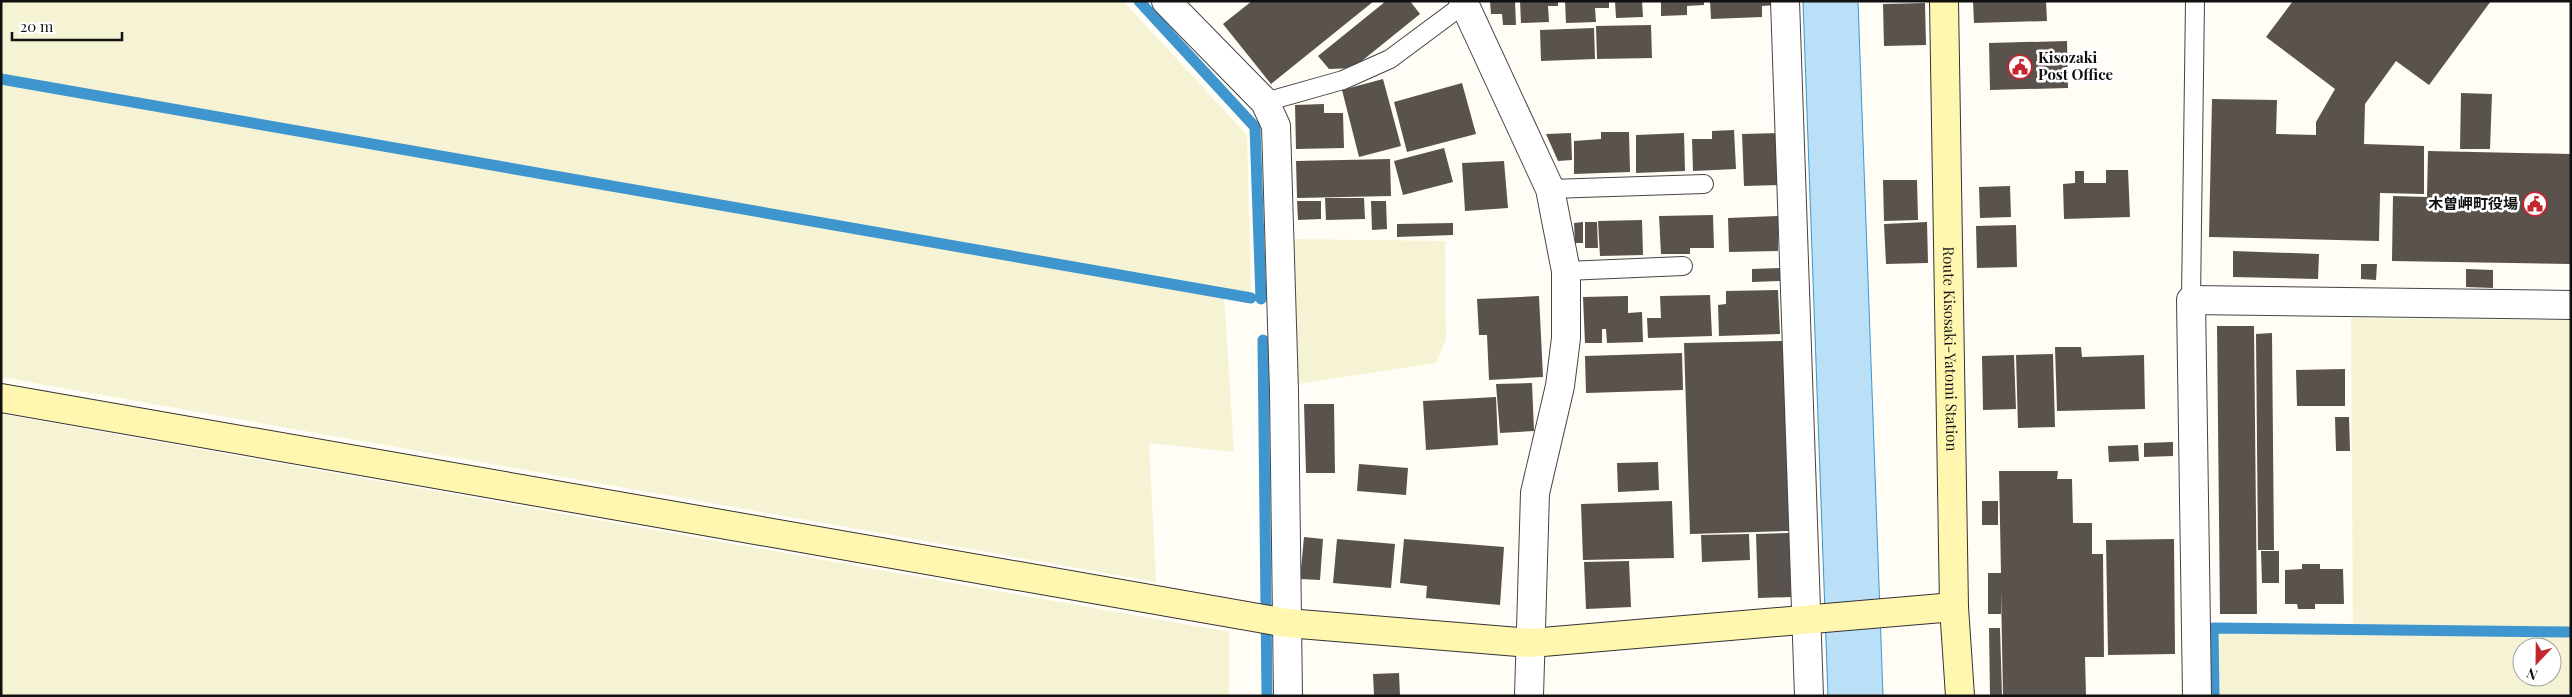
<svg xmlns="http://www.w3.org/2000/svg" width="2572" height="697" viewBox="0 0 2572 697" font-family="'Playfair Display','Noto Sans JP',serif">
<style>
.farmland{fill:#f6f3d4;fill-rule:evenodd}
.water{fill:#b9e0f7;stroke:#3f96cf}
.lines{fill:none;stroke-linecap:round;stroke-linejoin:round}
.stream{stroke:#3f96cf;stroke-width:11}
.building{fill:#5a524d}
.lane-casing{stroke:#444;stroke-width:20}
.street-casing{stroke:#444;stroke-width:30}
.secondary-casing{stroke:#333;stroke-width:30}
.lane{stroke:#fff;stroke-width:18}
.street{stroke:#fff;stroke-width:28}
.secondary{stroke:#fff6b0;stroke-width:28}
.labels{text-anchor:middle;stroke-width:5;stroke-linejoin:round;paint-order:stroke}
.poi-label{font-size:15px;font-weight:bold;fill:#111;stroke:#fff;text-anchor:start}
.street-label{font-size:15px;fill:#111;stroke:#fff}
</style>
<rect width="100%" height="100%" fill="#fffdf5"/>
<path class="farmland" d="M1 1H1123L1247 135 1251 298 1224 294 1234 452 1149 443 1156 582 1 377Z
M1292 239 1445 241 1446 339 1436 363 1297 384Z
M2351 318 2571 320V696H2214L2213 628 2353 629ZM2522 647H2552V677H2522Z
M1 414 1229 632V696H1Z"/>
<path class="water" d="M1803 1H1858L1883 696H1828Z"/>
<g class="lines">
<path class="stream" d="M1139 1 1255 127 1261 299
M1 79 1251 298
M1263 340 1267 696
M2214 696 2213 628 2571 632"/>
</g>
<path class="building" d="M1252 1H1374L1271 84 1223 24Z
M1386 1H1410L1420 14 1353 68 1329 69 1318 56Z
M1490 1H1515L1516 25H1503L1502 14H1491Z
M1520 1H1558V6H1548L1549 22 1521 23Z
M1565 1H1609V8H1595L1596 22 1566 23Z
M1615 1H1642L1643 17 1616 18Z
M1661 1H1704V5L1687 6V15L1661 16Z
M1710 1H1776V5L1762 6V17L1711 19Z
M1973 1H2046L2047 21 1974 23Z
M2293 1H2491L2429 85 2396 61 2365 104 2364 144 2424 146V194L2380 193 2379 241 2209 237 2212 99 2277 100 2276 134 2316 135V122L2335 89 2266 37Z
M1925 3 1926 45 1884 46 1883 4Z
M1651 25 1652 58 1597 59 1596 26Z
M1594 28 1595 59 1541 61 1540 30Z
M2067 41 2068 88 1990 90 1989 43Z
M1383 79 1401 146 1359 157 1342 90Z
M1462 83 1476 134 1407 152 1394 102Z
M2461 93 2492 94 2490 149H2460Z
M1324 104V113H1343L1344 148 1296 149 1295 105Z
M1734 130 1736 169 1693 171 1692 139H1712V131Z
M1601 132H1629L1630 172 1574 174V141L1601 139Z
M1571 133 1572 160 1558 161 1546 134Z
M1684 133 1685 171 1636 173V135Z
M1780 133 1782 185 1744 186 1742 134Z
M1444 148 1453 182 1403 195 1394 161Z
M2428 151 2571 154V264L2392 261 2393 196 2427 197Z
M1390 159 1391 196 1297 198 1296 161Z
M1504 161 1508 208 1465 211 1462 163Z
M2106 170H2128L2130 217 2064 219 2063 184 2075 183V171H2084V183H2106Z
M1883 180H1917L1918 220 1884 221Z
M2010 186 2011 217 1980 218 1979 187Z
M1325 198H1364L1365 219 1326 220Z
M1297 201H1321V219L1298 220Z
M1371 201H1386L1387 229 1372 230Z
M1713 215 1714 248H1690V254H1661L1659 216Z
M1778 216V251L1729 252 1728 218Z
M1642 220 1643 255 1600 256 1598 221Z
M1583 222V243H1575L1574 223Z
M1585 222H1597L1598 248H1585Z
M1927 222 1928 263 1886 264 1884 224Z
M1453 223V235L1397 237V224Z
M2016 225 2017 267 1977 268 1976 226Z
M2233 251 2319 254 2318 279 2233 277Z
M2361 264H2377L2376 280 2361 279Z
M1780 268V281L1752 282V269Z
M2466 269 2493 270V288L2466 287Z
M1778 290 1780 334 1719 336 1718 305 1726 304V291Z
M1710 295 1712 336 1648 338 1647 318H1661L1660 296Z
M1539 296 1543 377 1489 380 1487 335H1479L1477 299Z
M1628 296V313L1642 312 1643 342 1607 343 1606 329H1602V343H1585L1583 297Z
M2217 326H2254L2257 614H2220Z
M2272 333 2274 550H2258L2256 334Z
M1783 341 1789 531 1690 534 1684 343Z
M2055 347H2081L2082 357 2144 355 2145 409 2057 411Z
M1682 353 1683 390 1586 393 1585 356Z
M2053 354 2055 427 2018 428 2016 355Z
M2014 355 2016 409 1983 410 1982 356Z
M2345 369V406H2297L2296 370Z
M1532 383 1534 431 1500 433 1496 384Z
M1496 397 1498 445 1426 450 1423 401Z
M1304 404H1334L1335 473H1306Z
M2335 417H2349L2350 451H2336Z
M2173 442V456L2144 457V443Z
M2138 445 2139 461 2109 462 2108 446Z
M1658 462 1659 490 1618 492 1617 463Z
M1359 464 1408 468 1406 495 1357 491Z
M1999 471H2058L2057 479H2072L2073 523H2092V554H2103L2104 657H2085L2086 696H2003L2001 591V614H1988V573H2001Z
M1672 501 1674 558 1583 560 1581 504Z
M1982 501H1998V525H1982Z
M1789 533 1791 597 1758 598 1756 534Z
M1749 534 1750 560 1702 562 1701 535Z
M1304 537 1323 539 1320 580 1300 579Z
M1337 539 1395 544 1391 588 1333 583Z
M1404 539 1504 547 1500 605 1426 598 1427 586 1400 583Z
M2174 539 2175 654 2108 655 2106 540Z
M2261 551H2279V583H2262Z
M1629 561 1631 607 1586 609 1584 562Z
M2302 564H2320V569H2343L2344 604H2315V609H2298L2297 604H2285V570L2302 569Z
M1989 628H2000L2002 696H1990Z
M1399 673 1400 696H1374L1373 674Z"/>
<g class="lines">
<g class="lane-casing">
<path id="lane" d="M1265 102 1343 80 1390 59 1464 4
M1550 189 1704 184
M1566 271 1683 266
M2191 300 2195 1"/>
</g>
<g class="street-casing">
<path id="street" d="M1166 1 1265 102 1276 126 1284 391 1288 696
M1463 1 1550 189 1566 271V338L1560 386 1535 493 1529 696
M1785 1 1809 696
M2197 696 2191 300 2571 305"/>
</g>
<g class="secondary-casing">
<g id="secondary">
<path id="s1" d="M1944 1 1954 607 1960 696"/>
<path d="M1 398 1287 623 1531 643 1954 607"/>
</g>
</g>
<use href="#lane" class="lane"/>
<use href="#street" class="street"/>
<use href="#secondary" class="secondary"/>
</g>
<defs>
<g id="civic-ring" transform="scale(1.25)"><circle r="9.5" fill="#fff" stroke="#c4262e" stroke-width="1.5"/><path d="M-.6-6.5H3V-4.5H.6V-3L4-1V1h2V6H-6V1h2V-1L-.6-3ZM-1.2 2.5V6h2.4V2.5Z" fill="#c4262e"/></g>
</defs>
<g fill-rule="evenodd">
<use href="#civic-ring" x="2020" y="67"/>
<use href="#civic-ring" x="2535" y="204"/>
</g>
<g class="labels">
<g class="poi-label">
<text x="2038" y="63">Kisozaki<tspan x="2038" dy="17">Post Office</tspan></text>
<text x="2518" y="209" text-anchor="end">木曽岬町役場</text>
</g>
<g class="street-label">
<text dy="5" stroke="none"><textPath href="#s1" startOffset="348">Route Kisosaki-Yatomi Station</textPath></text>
</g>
</g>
<rect width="2572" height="697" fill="none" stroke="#111111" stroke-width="5"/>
<g transform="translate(2537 662) rotate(202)"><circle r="24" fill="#ffffff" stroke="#a0a0a0"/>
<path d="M0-4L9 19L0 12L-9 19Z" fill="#c4262e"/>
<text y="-8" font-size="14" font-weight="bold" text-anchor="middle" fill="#111111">N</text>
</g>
<path d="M12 32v8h110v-8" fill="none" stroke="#111111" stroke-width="2.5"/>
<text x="20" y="32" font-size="15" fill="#111111" stroke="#ffffff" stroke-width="4" paint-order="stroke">20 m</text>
</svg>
